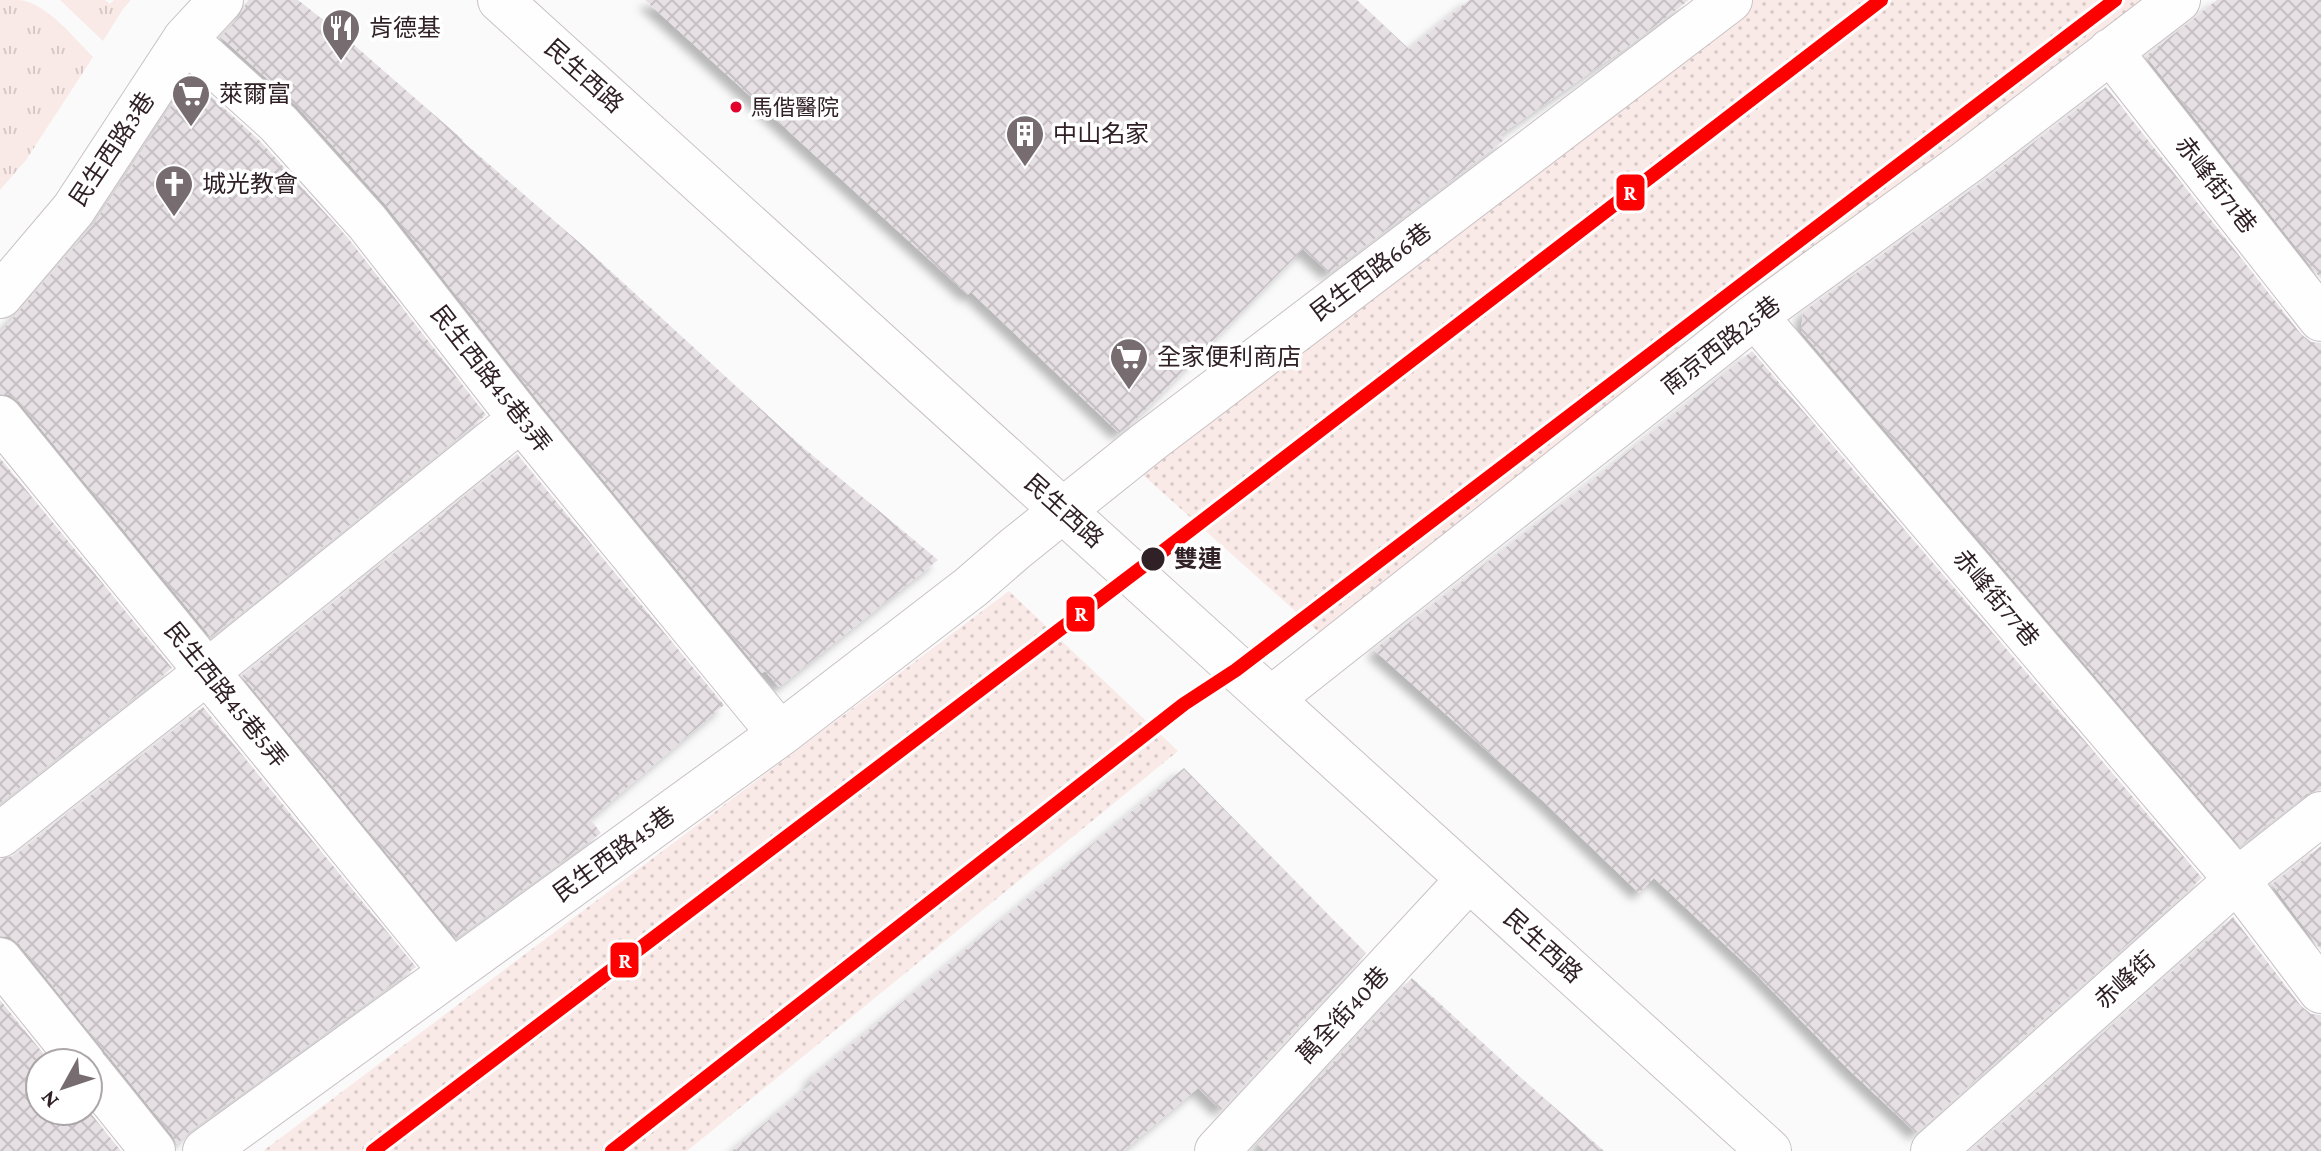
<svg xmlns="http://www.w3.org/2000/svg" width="2321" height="1151" viewBox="0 0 2321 1151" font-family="'Crimson Pro','Noto Sans TC',serif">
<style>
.grass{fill:url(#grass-tufts)}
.park{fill:url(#park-dots)}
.building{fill:url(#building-cross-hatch);filter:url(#shadow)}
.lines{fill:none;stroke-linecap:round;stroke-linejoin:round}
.minor-casing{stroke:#c9c1c5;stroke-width:46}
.tertiary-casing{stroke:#c9c1c5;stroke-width:46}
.minor{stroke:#fefefe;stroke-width:44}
.tertiary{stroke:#fefefe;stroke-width:44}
.metro-1-casing{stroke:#fff;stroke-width:20}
.metro-1{stroke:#f00;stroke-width:14}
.bus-dot{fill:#e4002b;stroke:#fff;stroke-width:3}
.stop-dot{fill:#302127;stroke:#fff;stroke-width:3}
.labels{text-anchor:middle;stroke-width:7;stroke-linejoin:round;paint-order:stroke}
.bus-label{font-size:22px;fill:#302127;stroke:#fff;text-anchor:start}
.poi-label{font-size:24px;fill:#302127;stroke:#fff;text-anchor:start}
.street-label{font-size:24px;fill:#302127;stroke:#fff}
.stop-label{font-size:24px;font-weight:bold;fill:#302127;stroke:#fff;text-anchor:start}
.line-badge{stroke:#fff;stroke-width:3}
.badge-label{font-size:22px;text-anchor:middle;font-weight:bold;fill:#fff}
</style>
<defs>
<pattern id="grass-tufts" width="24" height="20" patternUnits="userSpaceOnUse" patternTransform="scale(2)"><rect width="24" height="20" fill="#f9eae7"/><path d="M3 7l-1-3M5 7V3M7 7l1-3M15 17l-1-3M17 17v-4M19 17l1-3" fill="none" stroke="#d6c8c6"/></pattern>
<pattern id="park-dots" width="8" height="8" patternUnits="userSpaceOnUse" patternTransform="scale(2)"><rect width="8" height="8" fill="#f9eae7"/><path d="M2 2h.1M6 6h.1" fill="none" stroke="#d6c8c6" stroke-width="1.8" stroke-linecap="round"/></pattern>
<pattern id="building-cross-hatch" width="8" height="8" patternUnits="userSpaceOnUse" patternTransform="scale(2)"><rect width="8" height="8" fill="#e6e0e5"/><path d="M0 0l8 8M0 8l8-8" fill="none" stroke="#c6c0c4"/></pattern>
<filter id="shadow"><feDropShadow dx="-7" dy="7" stdDeviation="4" flood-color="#0004"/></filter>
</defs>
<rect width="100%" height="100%" fill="#fafafa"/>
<path class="grass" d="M0 0C6 0 14 0 20 0 48 4 74 38 93 57L26 160 0 190Z
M60 0H105L110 4 114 0H131L123 9 103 41Z"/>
<path class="park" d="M1754 0H2164L1687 338 1621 405 1321 634 1134 467Z
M1009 591 1178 751 687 1151H263Z"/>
<path class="building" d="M248 0H298L346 38 463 140 462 141 581 244 800 445 938 560 779 687 765 671 762 673 540 403 386 205 297 106 221 37 239 17Z
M645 0H1357L1409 49 1469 0H1689L1631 44 1500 135 1504 140 1329 273 1303 249 1132 423 1119 433 971 292 968 295Z
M2217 0H2321V279L2146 56Z
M190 77 260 141 348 238 486 415 211 637 19 402 10 395 0 394V333L94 224Z
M2106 87 2301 334 2311 342 2321 343V790L2306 794 2240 846 1801 331 1803 312 1982 182Z
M1752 351 2202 878 1916 1133 1846 1067 1755 973 1654 878 1639 893 1543 801 1374 650 1608 468Z
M517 454 724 705 590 819 601 833 456 938 242 676Z
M0 458 172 668 0 803Z
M203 707 416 967 190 1131 177 1144 172 1135 19 944 10 937 0 936V859L15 855Z
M1184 768 1366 953 1221 1110 1198 1088 1123 1151H732L813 1083 810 1079Z
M2321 846V950L2272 884Z
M2233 917 2301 1006 2311 1014 2321 1015V1151H1971Z
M1412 978 1519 1076 1604 1151H1264L1257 1144Z
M0 1000 51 1063H40V1111L88 1110 121 1151H0Z"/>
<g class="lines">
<g class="minor-casing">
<path id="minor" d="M185 39 278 123 367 222 521 419 780 734
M2110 51 2321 319
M0 296 73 210 185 39 221 0
M1755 316 2237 880 2321 991
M0 418 452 972
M1271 699 1755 316 1967 162 2178 0
M0 835 207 672 521 419
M0 960 83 1063
M88 1070 153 1151
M205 1151 780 734 971 587 1016 548 1147 443 1730 0
M1217 1151 1469 879
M1933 1151 2237 880 2321 814"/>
</g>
<g class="tertiary-casing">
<path id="tertiary" d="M500 0 1769 1151"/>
</g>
<use href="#minor" class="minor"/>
<use href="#tertiary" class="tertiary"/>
<g class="metro-1-casing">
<path id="metro-1" d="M373 1151 1158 555 1881 0
M612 1151 1184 704 1236 670 2115 0"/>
</g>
<use href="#metro-1" class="metro-1"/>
</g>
<defs>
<g id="restaurant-pin" transform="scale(2)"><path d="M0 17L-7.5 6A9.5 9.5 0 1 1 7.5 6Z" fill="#776d71" stroke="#fff"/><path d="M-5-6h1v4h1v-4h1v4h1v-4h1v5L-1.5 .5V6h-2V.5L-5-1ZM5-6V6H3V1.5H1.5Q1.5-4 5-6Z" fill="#fff"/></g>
<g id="supermarket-pin" transform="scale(2)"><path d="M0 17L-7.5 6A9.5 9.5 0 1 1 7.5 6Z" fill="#776d71" stroke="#fff"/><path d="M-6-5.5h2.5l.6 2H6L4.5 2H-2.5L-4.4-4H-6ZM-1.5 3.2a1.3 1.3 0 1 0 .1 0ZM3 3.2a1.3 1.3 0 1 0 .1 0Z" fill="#fff"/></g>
<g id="building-pin" transform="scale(2)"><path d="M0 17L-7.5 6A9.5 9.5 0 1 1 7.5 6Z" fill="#776d71" stroke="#fff"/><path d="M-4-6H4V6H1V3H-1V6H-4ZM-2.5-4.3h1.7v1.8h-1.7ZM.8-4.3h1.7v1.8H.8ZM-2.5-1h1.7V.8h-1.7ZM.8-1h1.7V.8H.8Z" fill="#fff"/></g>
<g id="church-pin" transform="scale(2)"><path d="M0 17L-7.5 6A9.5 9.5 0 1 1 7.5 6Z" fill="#776d71" stroke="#fff"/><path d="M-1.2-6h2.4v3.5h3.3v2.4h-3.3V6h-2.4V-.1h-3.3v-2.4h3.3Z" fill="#fff"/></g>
</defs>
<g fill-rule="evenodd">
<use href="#restaurant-pin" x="341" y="28"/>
<use href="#supermarket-pin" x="191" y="94"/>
<use href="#building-pin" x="1025" y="134"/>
<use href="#church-pin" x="174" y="184"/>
<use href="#supermarket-pin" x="1129" y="357"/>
</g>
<circle class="bus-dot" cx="736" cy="107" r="7"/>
<circle class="stop-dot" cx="1153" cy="559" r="13"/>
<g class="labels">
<g class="bus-label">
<text x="751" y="115">馬偕醫院</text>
</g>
<g class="poi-label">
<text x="369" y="36">肯德基</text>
<text x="219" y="102">萊爾富</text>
<text x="1053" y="142">中山名家</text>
<text x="202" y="192">城光教會</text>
<text x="1157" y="365">全家便利商店</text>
</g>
<g class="street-label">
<text transform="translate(584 76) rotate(42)" y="8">民生西路</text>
<text transform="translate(112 149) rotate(-56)" y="8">民生西路3巷</text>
<text transform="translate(2216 185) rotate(52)" y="8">赤峰街71巷</text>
<text transform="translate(1371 272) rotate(-37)" y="8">民生西路66巷</text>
<text transform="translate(1721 345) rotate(-38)" y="8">南京西路25巷</text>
<text transform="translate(491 379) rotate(52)" y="8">民生西路45巷3弄</text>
<text transform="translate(1064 511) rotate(42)" y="8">民生西路</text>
<text transform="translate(1996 598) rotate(50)" y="8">赤峰街77巷</text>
<text transform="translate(226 695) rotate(51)" y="8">民生西路45巷5弄</text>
<text transform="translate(614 854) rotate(-36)" y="8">民生西路45巷</text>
<text transform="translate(1543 946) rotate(42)" y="8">民生西路</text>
<text transform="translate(2125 980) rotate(-42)" y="8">赤峰街</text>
<text transform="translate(1343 1015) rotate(-47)" y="8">萬全街40巷</text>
</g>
<g class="stop-label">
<text x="1174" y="567">雙連</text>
</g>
</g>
<g class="line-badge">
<rect x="1615" y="173" width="31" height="39" rx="8" fill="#f00"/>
<rect x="1065" y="595" width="31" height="38" rx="8" fill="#f00"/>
<rect x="609" y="941" width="31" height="38" rx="8" fill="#f00"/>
</g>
<g class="badge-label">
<text x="1630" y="200">R</text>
<text x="1081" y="621">R</text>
<text x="625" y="968">R</text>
</g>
<g transform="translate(64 1087) rotate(230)"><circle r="38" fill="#ffffff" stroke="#aca6a9" stroke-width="2"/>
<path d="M0-6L14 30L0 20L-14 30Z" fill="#776d71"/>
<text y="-12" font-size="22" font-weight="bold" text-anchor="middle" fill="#302127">N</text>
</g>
</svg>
